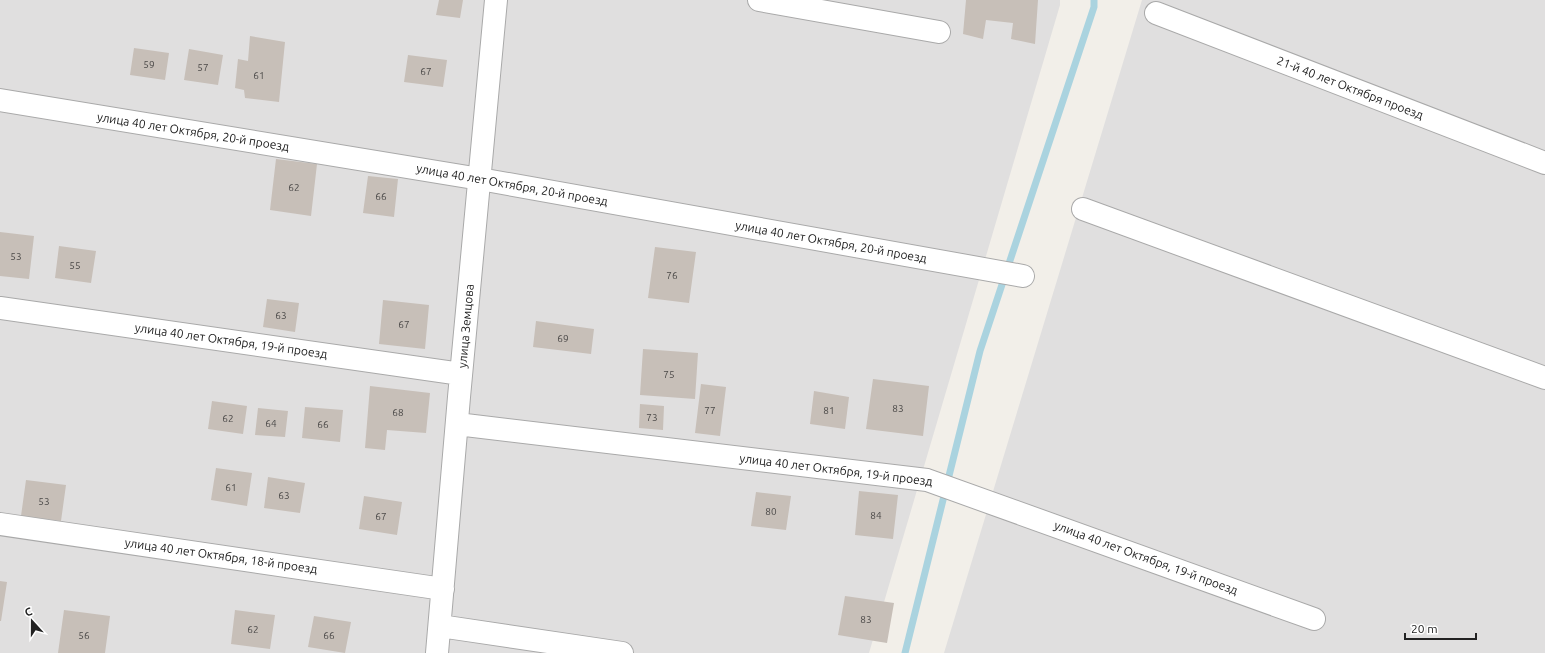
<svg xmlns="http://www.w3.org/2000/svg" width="1545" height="653" viewBox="0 0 1545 653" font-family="Ubuntu,sans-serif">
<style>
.residential{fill:#e0dfdf}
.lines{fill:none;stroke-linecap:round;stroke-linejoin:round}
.stream{stroke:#aad3df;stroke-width:7}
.building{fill:#c7bfb8}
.minor-casing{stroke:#a9a9a9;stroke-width:24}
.minor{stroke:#fff;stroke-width:22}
.labels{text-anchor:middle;stroke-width:3.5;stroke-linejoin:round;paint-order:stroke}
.number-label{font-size:10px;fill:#4b4948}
.street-label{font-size:12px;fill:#222;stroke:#fff}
</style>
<rect width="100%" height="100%" fill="#f2efe9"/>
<path class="residential" d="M0 0H1060V5L869 653H0Z
M1142 0H1545V653H944Z"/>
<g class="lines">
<path class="stream" d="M905 653 980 351 1094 7V0"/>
</g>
<path class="building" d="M439 0H463L460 18 436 15Z
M966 0H1038L1035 44 1011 39 1013 23 986 20 983 39 963 34Z
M250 36 285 42 279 102 245 98 244 90 235 88 238 59 248 61Z
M134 48 169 53 165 80 130 75Z
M189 49 223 55 218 85 184 80Z
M408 55 447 60 443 87 404 82Z
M276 159 317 164 311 216 270 210Z
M368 176 398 179 394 217 363 213Z
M0 232 34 236 29 279 0 276Z
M59 246 96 251 91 283 55 278Z
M655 247 696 252 689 303 648 298Z
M267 299 299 303 295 332 263 327Z
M383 300 429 305 425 349 379 344Z
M536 321 594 329 591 354 533 347Z
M643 349 698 353 695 399 640 395Z
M873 379 929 386 923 436 866 429Z
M701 384 726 387 720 436 695 433Z
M370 386 430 393 426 433 387 430 385 450 365 448Z
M814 391 849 397 845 429 810 424Z
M212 401 247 406 243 434 208 429Z
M640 404 664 406 663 430 639 428Z
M305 407 343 410 340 442 302 438Z
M258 408 288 411 285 437 255 435Z
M216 468 252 473 247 506 211 500Z
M268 477 305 483 300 513 264 508Z
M26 480 66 485 61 521 21 516Z
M859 491 898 495 893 539 855 535Z
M756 492 791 496 786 530 751 526Z
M364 496 402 502 397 535 359 529Z
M0 581 7 582 1 621H0Z
M845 596 894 603 887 643 838 635Z
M64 610 110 616 105 653H58Z
M235 610 275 615 270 649 231 644Z
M314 616 351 622 345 653 308 647Z"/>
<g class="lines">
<g class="minor-casing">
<path id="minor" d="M759 0 939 32
M1156 13 1545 163
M0 100 480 179 1023 276
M1083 209 1545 378
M0 308 461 374
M457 424 927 480 1314 619
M0 524 443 589
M440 626 622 653
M437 653 459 397 496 0"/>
</g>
<use href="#minor" class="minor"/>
</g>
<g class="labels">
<g class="number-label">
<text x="149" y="68">59</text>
<text x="203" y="71">57</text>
<text x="426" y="75">67</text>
<text x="259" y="79">61</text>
<text x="294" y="191">62</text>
<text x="381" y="200">66</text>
<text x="16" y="260">53</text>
<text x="75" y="269">55</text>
<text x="672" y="279">76</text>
<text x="281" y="319">63</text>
<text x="404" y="328">67</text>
<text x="563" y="342">69</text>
<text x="669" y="378">75</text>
<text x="898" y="412">83</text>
<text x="710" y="414">77</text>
<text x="829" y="414">81</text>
<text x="398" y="416">68</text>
<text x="652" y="421">73</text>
<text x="228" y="422">62</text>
<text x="271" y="427">64</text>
<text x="323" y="428">66</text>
<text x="231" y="491">61</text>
<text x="284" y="499">63</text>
<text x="44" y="505">53</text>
<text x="771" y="515">80</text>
<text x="876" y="519">84</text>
<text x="381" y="520">67</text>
<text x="866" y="623">83</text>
<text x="253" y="633">62</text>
<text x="84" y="639">56</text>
<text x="329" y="639">66</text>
</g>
<g class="street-label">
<text transform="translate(1350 88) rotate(21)" y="4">21-й 40 лет Октября проезд</text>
<text transform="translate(193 132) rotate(9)" y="4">улица 40 лет Октября, 20-й проезд</text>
<text transform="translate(512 185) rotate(10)" y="4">улица 40 лет Октября, 20-й проезд</text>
<text transform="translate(831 242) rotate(10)" y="4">улица 40 лет Октября, 20-й проезд</text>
<text transform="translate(466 326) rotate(-85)" y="4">улица Земцова</text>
<text transform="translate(231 341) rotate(8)" y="4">улица 40 лет Октября, 19-й проезд</text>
<text transform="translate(836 470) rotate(7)" y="4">улица 40 лет Октября, 19-й проезд</text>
<text transform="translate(221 556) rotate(8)" y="4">улица 40 лет Октября, 18-й проезд</text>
<text transform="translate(1146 558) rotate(20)" y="4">улица 40 лет Октября, 19-й проезд</text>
</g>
</g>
<g transform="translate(32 621) rotate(339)" stroke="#ffffff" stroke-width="3" paint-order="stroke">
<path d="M0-3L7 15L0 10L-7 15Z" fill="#222222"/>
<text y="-6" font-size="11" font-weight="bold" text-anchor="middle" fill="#222222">С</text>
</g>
<path d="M1405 633v6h71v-6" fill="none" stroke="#222222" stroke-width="2"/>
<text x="1411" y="633" font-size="12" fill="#222222" stroke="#ffffff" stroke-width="3" paint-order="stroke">20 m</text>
</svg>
